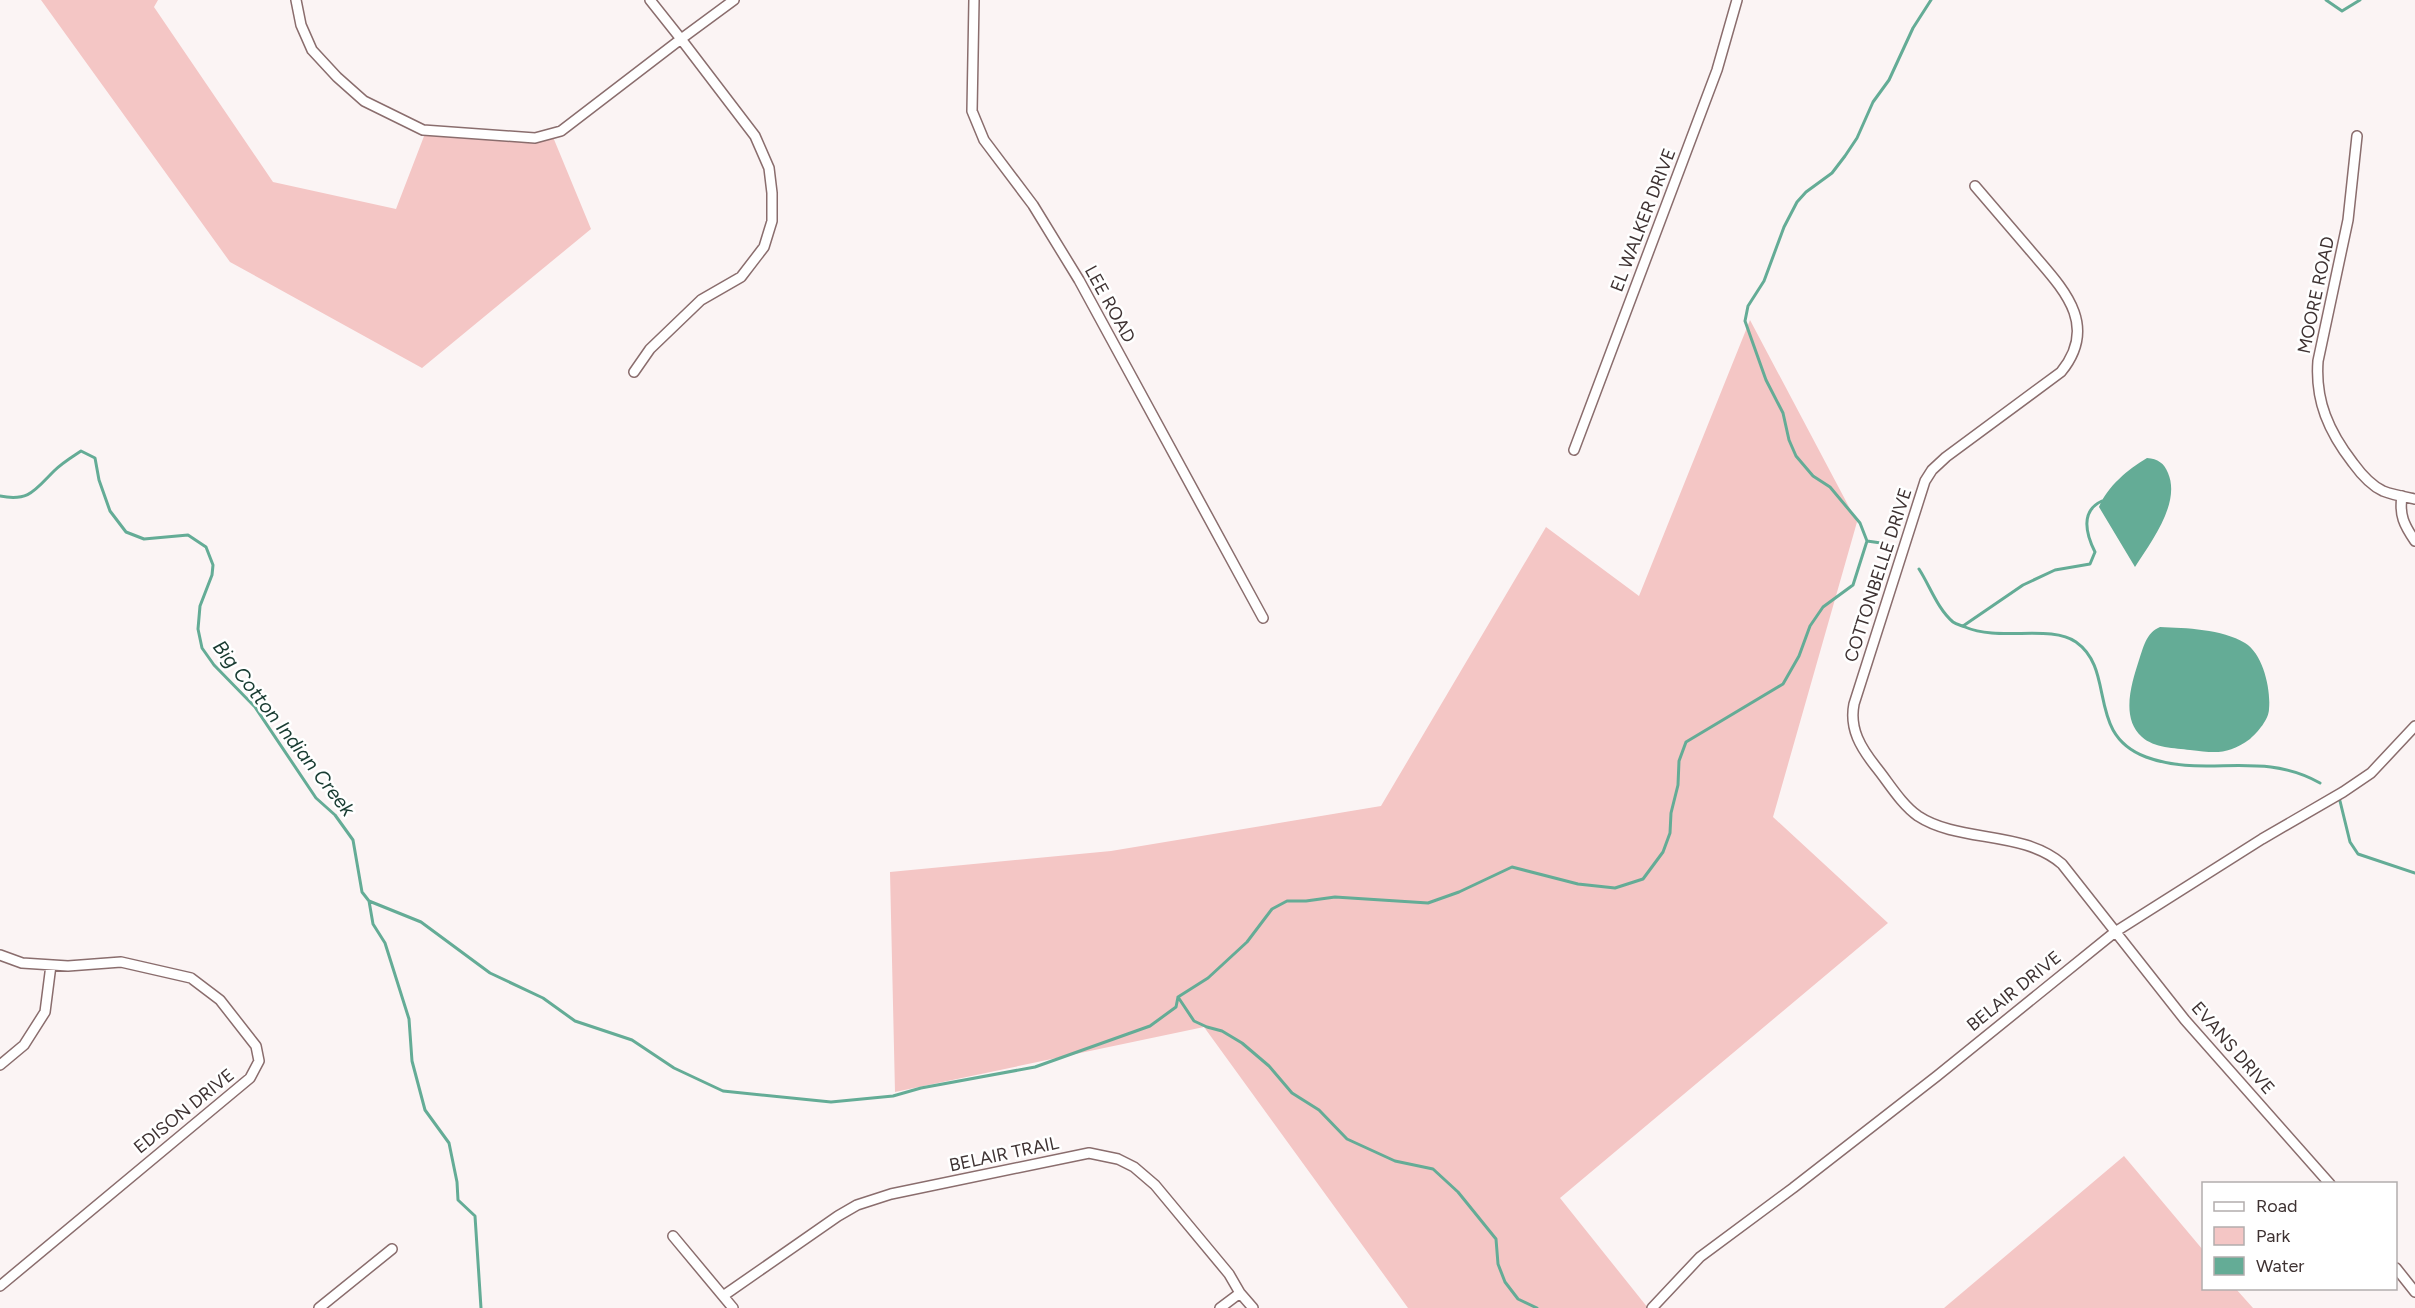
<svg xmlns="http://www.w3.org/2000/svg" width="2415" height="1308" viewBox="0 0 2415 1308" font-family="Figtree,sans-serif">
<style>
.green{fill:#f4c6c5}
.water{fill:#64ac96}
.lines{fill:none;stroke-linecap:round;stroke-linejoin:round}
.stream{stroke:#64ac96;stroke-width:3}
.minor-casing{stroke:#8a6d6d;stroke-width:12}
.minor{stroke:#fff;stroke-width:9}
.labels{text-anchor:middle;stroke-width:5;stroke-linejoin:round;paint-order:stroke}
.street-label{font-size:18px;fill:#3e3232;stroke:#fff}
.water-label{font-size:20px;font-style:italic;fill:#183b31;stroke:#fff}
</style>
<rect width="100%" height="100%" fill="#fbf4f4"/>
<path class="green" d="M41 0H158L154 7 273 182 396 209 426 131 553 137 591 229 422 368 230 262Z
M1750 320 1857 522 1773 817 1888 923 1560 1198 1648 1308H1408L1204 1027 895 1092 890 872 1111 851 1381 806 1546 527 1639 596Z
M2124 1156 2203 1250 2204 1288 2236 1289 2253 1308H1944Z"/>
<path class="water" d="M2147 458C2158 459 2164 463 2168 473 2181 503 2151 542 2135 567L2099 507C2107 487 2128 469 2147 458Z
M2160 627C2186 628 2222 629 2245 643 2263 654 2271 689 2269 709 2269 719 2258 732 2250 739 2228 755 2216 753 2190 750 2175 748 2154 748 2142 737 2120 718 2132 682 2139 660 2144 646 2146 633 2160 627Z"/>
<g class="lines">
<path class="stream" d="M2326 0 2342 11 2360 0
M0 496C29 502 35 490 54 471 62 463 72 457 81 451L95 458 99 480 110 511 126 532 144 539 188 535 206 547 213 565 212 575 200 606 198 629 202 648 214 665 255 707 316 798 335 815 353 840 362 892 369 901 421 922 490 973 543 998 575 1021 632 1040 674 1068 723 1091 831 1102 893 1096 921 1088 1035 1067 1150 1026 1176 1007 1178 997 1208 978 1247 942 1272 909 1287 901H1306L1335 897 1428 903 1459 892 1512 867 1578 884 1615 888 1643 879 1663 852 1670 833 1671 813 1678 785 1679 761 1686 742 1783 684 1799 656 1810 626 1823 607 1853 585 1867 541 1860 523 1830 487 1813 476 1796 456 1789 440 1783 413 1766 380 1745 321 1748 306 1764 281 1784 227 1797 202 1806 192 1832 173 1845 156 1857 138 1873 102 1889 80 1913 28 1931 0
M1867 541 1881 543
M1919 569C1930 586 1937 608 1953 622 1957 625 1961 625 1965 627 1999 642 2050 624 2076 642 2117 671 2085 734 2146 757 2205 779 2259 749 2320 783
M1963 626 2023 585 2055 570 2090 564 2095 552C2086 534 2080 511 2102 501
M2340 801 2350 842 2358 854 2415 873
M369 901 373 924 385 943 409 1019 412 1061 425 1110 449 1143 457 1182 458 1200 475 1216 481 1308
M1178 997 1194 1021 1207 1027 1222 1031 1242 1043 1269 1066 1292 1093 1319 1110 1347 1139 1395 1161 1433 1169 1458 1192 1496 1239 1498 1264 1505 1282 1518 1299 1537 1308"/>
<g class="minor-casing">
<path id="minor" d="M296 0 301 25 312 50 337 77 364 101 423 130 535 138 561 131 681 39 650 0
M974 0 972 111 984 140 1033 205 1079 280 1263 618
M2357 136 2348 220 2318 361C2315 401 2329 432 2353 463 2361 474 2370 485 2383 491 2393 495 2405 497 2415 499
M1975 186C1993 207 2011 228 2029 249 2060 286 2101 323 2061 372L1946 457 1932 470 1925 481 1854 704C1849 729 1861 748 1876 767 1889 783 1901 804 1918 816 1959 843 2023 830 2062 864L2185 1020 2330 1184
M634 372 650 349 701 300 741 277 764 247 772 221V193L769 168 755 136 681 39 734 0
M1574 450 1717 70 1737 0
M2402 496C2399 515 2404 525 2415 541
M0 955 22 963 68 966 121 962 191 978 220 1000 256 1046 259 1061 250 1078 0 1286
M0 1065 24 1045 45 1012 51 965
M673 1236 733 1308
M2396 1268 2415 1292
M723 1296 838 1216 857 1205 891 1194 1089 1153 1118 1159 1134 1167 1155 1185 1229 1274 1240 1293 1253 1308
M319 1308 392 1249
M1220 1308 1240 1293
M1652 1308 1700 1257 1793 1188 1937 1076 2115 932 2262 839 2343 792 2371 773 2415 726"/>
</g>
<use href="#minor" class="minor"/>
</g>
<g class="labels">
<g class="street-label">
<text transform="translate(1643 220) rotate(-69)" y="6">EL WALKER DRIVE</text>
<text transform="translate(2316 295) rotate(-78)" y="6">MOORE ROAD</text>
<text transform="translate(1110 304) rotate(61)" y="6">LEE ROAD</text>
<text transform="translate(1878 575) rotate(-72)" y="6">COTTONBELLE DRIVE</text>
<text transform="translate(2014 991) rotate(-39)" y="6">BELAIR DRIVE</text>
<text transform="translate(2233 1048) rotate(49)" y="6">EVANS DRIVE</text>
<text transform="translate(184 1111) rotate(-39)" y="6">EDISON DRIVE</text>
<text transform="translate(1004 1154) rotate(-12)" y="6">BELAIR TRAIL</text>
</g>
<g class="water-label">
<text transform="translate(284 728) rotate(52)" y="7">Big Cotton Indian Creek</text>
</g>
</g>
<rect x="2202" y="1182" width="195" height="108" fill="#ffffff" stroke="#b2adad" stroke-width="1.5"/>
<rect x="2214" y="1202" width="30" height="9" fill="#ffffff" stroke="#b2adad" stroke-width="1.5"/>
<text x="2256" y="1212" font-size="18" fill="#3e3232">Road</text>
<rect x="2214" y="1227" width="30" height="18" fill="#f4c6c5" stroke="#b2adad" stroke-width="1.5"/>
<text x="2256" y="1242" font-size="18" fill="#3e3232">Park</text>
<rect x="2214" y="1257" width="30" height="18" fill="#64ac96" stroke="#b2adad" stroke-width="1.5"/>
<text x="2256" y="1272" font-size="18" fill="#3e3232">Water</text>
</svg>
